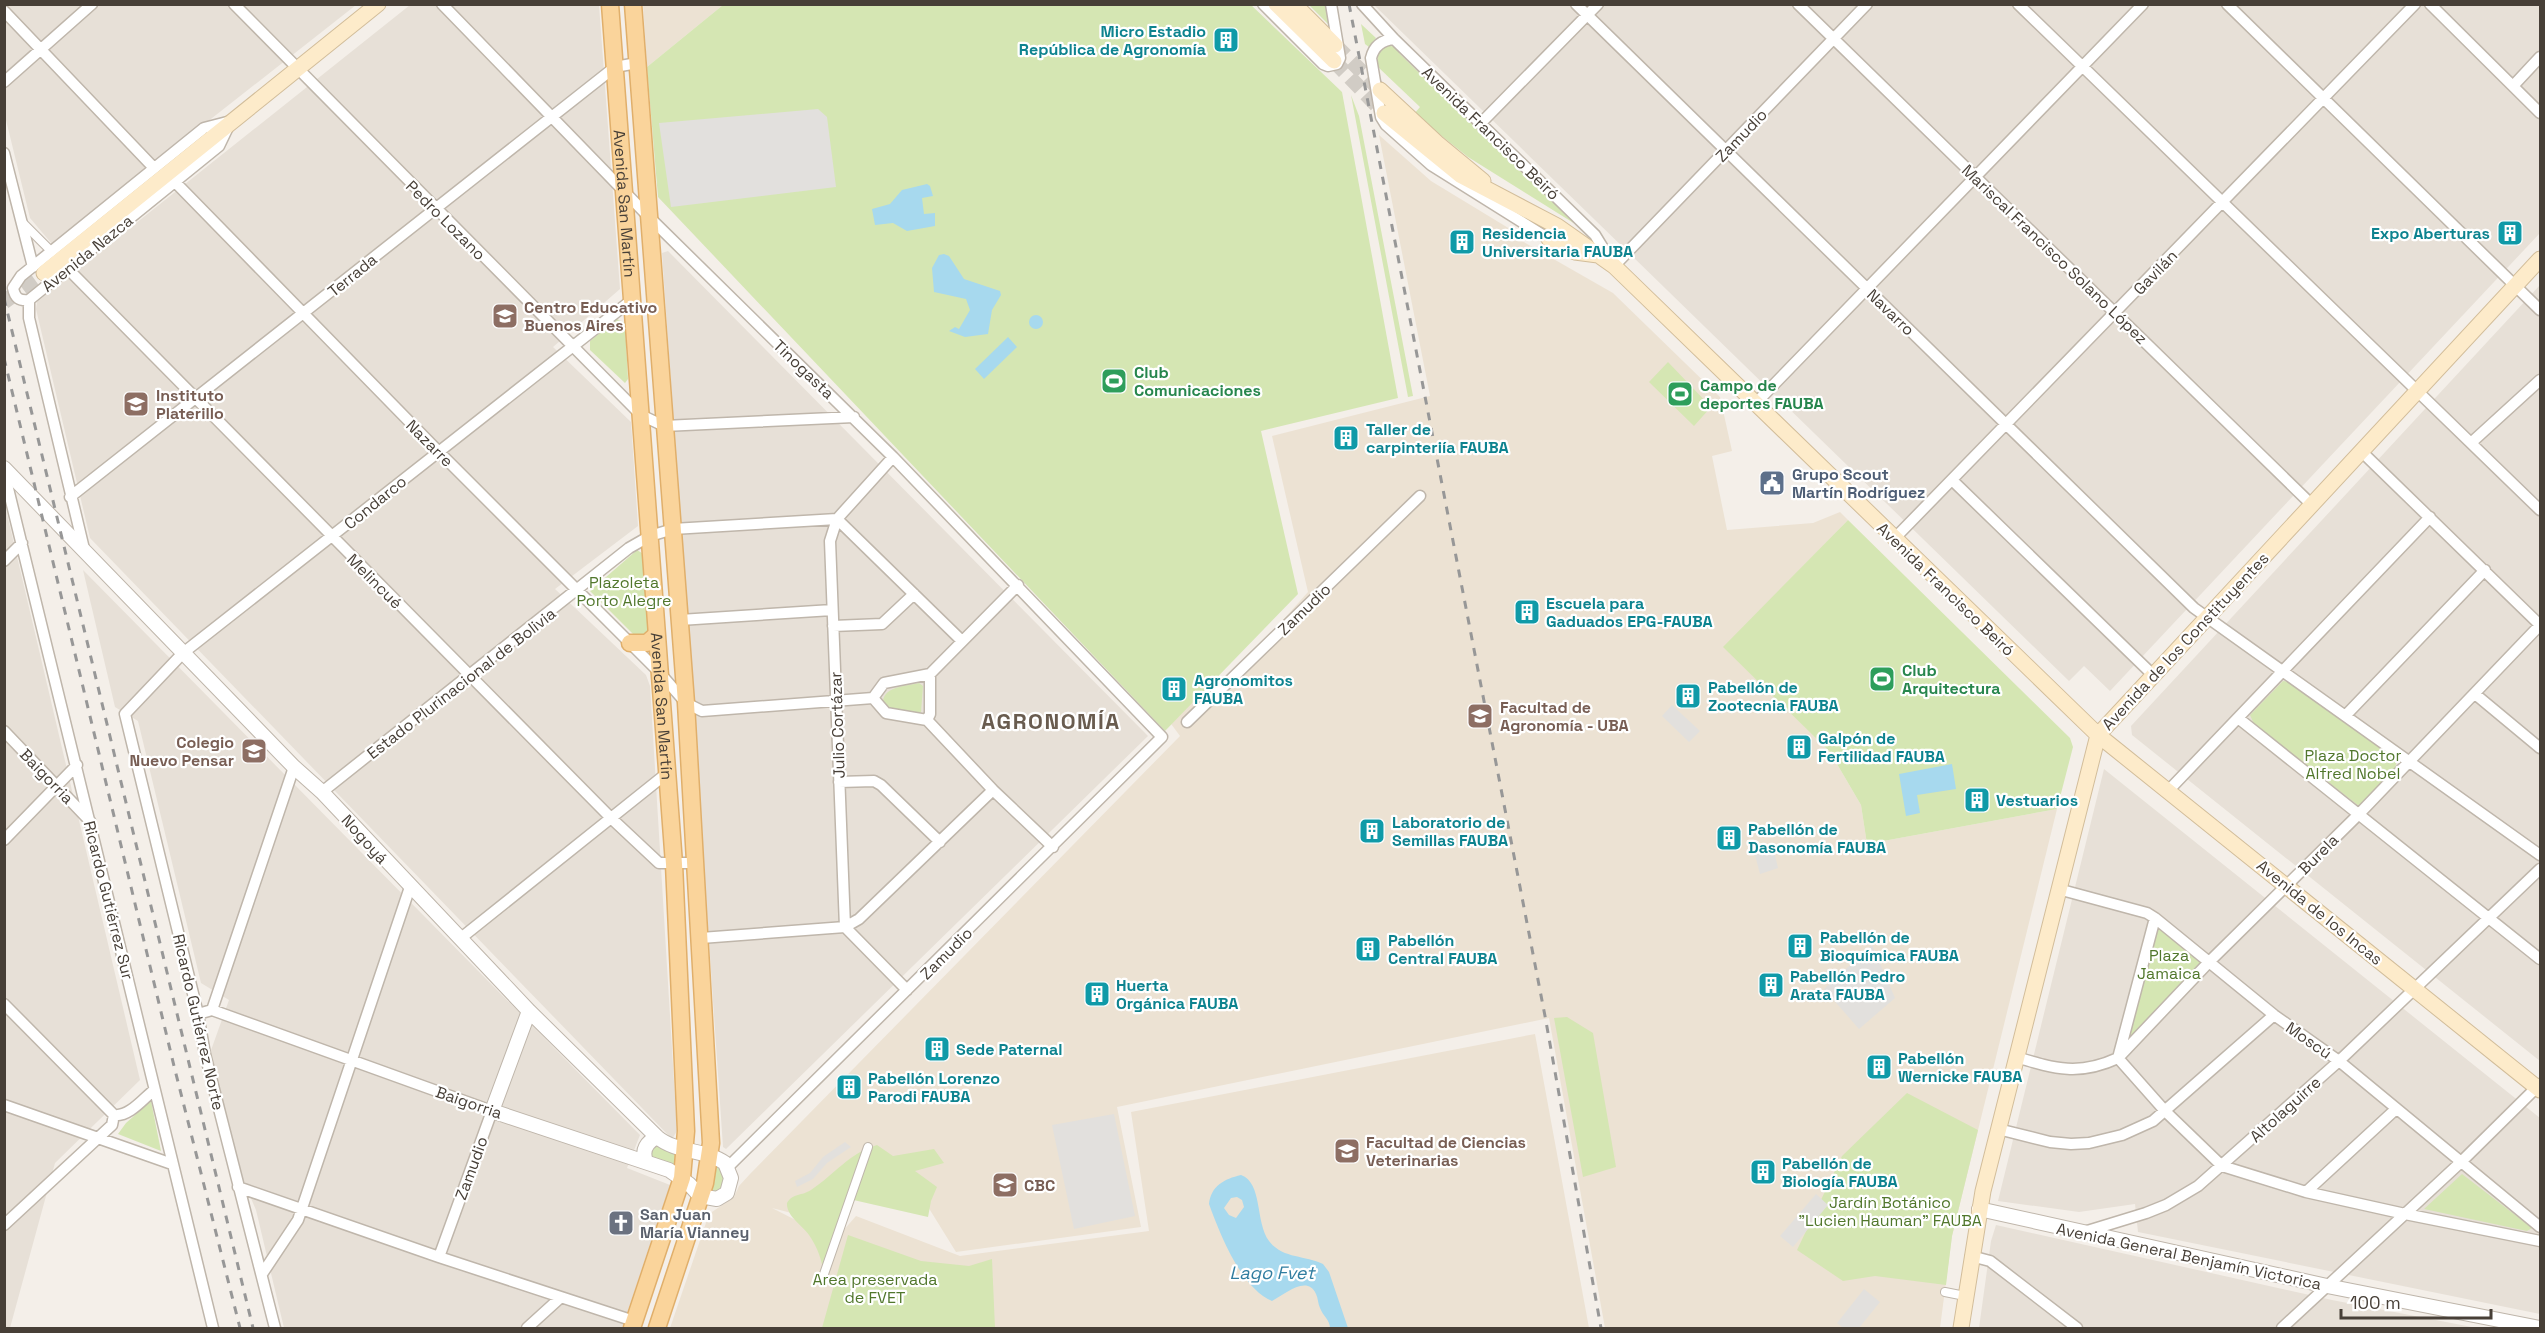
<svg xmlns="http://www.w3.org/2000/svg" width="2545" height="1333" viewBox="0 0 2545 1333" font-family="'Space Grotesk',sans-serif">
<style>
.residential{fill:#e7e0d7}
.education{fill:#ece2d3}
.green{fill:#d5e6b3}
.parking{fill:#e2e0dd}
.water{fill:#a7d9ee;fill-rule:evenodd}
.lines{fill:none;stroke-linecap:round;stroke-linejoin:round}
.secondary-tunnel{stroke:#d1ccc5;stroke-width:15;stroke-dasharray:15 8;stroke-linecap:butt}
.pedestrian-casing{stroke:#bfb6ab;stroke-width:10}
.minor-casing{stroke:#bfb6ab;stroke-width:13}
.tertiary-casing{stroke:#bfb6ab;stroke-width:16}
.secondary-casing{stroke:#d2bd9a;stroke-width:17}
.primary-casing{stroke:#e0af6b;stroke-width:19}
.pedestrian{stroke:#fff;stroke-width:8}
.minor{stroke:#fff;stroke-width:10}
.tertiary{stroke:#fff;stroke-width:14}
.secondary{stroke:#fdebca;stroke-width:15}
.primary{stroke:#fad49b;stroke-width:16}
.rail{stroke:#979797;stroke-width:3;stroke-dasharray:8 8;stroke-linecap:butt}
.labels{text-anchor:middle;stroke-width:4.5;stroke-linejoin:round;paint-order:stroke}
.culture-label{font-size:16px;font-weight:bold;fill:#0d838f;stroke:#fff;text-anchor:start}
.street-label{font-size:16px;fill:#473f37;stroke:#fff}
.education-label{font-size:16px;font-weight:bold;fill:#785e54;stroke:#fff;text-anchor:start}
.leisure-label{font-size:16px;font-weight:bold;fill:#27864d;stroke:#fff;text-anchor:start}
.service-label{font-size:16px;font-weight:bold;fill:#4e5e75;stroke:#fff;text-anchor:start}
.park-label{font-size:16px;fill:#51772c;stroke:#fff}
.worship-label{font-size:16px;font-weight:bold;fill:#5b616d;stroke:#fff;text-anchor:start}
.water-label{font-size:18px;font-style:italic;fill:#307da0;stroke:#fff}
.district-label{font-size:22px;font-weight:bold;letter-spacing:1.5px;fill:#695c4f;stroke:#fff}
</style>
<rect width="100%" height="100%" fill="#f4efe9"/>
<path class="residential" d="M4 5H356L52 244 30 218 5 116Z
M410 5H599L620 289 553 347 631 422 638 526 555 589 646 675 650 686 677 1131 672 1139 90 538 36 309 37 302Z
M1374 5H2540V233L2110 691 2084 666 2069 681Z
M668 251 1148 736 726 1149 723 1147 662 253Z
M2540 285V1061L2132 735 2131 726Z
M4 501 140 1080 55 1163 10 1328H4Z
M83 570 640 1135 627 1168 670 1185 622 1328H284L256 1210 240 1173 210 1053 229 1000 201 983 138 721 115 707Z
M2104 769 2540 1118V1314L2138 1232 2135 1204 2079 1212 1998 1201Z
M1996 1225 2332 1300 2477 1328H1979L1991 1241Z"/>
<path class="education" d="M643 4 723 5 647 67Z
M1379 135 1431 181 1510 229 1508 233 1613 293 1720 397 1732 451 1712 456 1727 530 1813 523 1840 512 1848 520 1724 647 1830 752 1861 805 1867 844 2057 809 1952 1236 1940 1328H1605L1549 1018 1117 1107 1141 1227 956 1252 899 1160 803 1216 772 1208 835 1240 856 1216 960 1256 1149 1231 1131 1112 1535 1034 1589 1328H670L709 1214 734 1197 739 1186 750 1174 1180 736 1146 690 1181 659 1214 697 1308 592 1272 436 1430 396Z"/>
<path class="green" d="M1250 4 1342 92 1398 398 1261 431 1298 594 1165 731 658 197 647 67 723 5Z
M1309 5H1325L1330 26Z
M1361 24 1376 38 1369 47 1365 44Z
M1389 45 1401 50 1399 53 1454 107 1457 105 1535 185 1537 182 1580 227 1468 157 1414 114 1420 107 1378 67C1376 55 1379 50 1389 45Z
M1351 95 1359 116 1413 396 1408 397Z
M617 319 625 323 628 379 625 383 590 350V341Z
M1668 362 1711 407 1694 426 1649 382Z
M1848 520 2070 738 2073 747 2057 809 1867 844 1861 805 1830 752 1723 647Z
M637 550 645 555 652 632 648 637 634 635 590 591Z
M2283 681 2291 682 2397 760 2395 768 2359 806 2254 724 2250 715Z
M919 683 923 686 921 712C910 714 890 712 883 701 885 686 907 686 919 683Z
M2155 925 2202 963 2124 1046Z
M1567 1017 1593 1033 1616 1167 1583 1177 1554 1018Z
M1907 1093 1978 1130 1952 1236 1946 1285 1875 1276 1843 1281 1797 1250 1842 1156Z
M151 1101 161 1151 118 1134 126 1123Z
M654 1144 678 1153 676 1166 649 1156Z
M877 1145 893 1156 934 1149 944 1163 915 1171 937 1187 931 1201 928 1217 849 1199 824 1274C822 1261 818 1249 811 1238 804 1226 786 1217 787 1203 793 1193 802 1196 811 1190 834 1175 849 1153 877 1145Z
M713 1161 723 1170 725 1183C719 1191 715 1193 705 1191Z
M2462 1174 2532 1228 2527 1231 2424 1209Z
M848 1235 921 1261 969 1266 992 1259 995 1328H822Z"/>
<path class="parking" d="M818 109 827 117 836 187 671 207 659 123Z
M1672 705 1700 731 1689 742 1662 716Z
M1774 851 1778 868 1760 874 1755 855Z
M1872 945 1895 998 1859 1029 1824 989Z
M1114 1114 1135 1216 1074 1229 1052 1125Z
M845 1142 851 1147 827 1163 813 1179 797 1187 795 1181 810 1173 823 1157Z
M1816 1194 1828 1205 1793 1247 1780 1236Z
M1864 1289 1880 1302 1859 1328H1843L1837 1323Z"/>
<path class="water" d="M927 184 930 186 933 196 922 198 924 214 935 213V226L907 231 893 223 875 225 872 209 890 204 902 190Z
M944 254 949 256 964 279 1000 291 1001 295 992 310 988 334 965 337 949 331 955 327 959 329 970 310 966 299 934 292 932 268 939 255Z
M1029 322a7 7 0 1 1 14 0a7 7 0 1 1-14 0Z
M1008 337 1017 347 984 379 975 369Z
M1952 764 1956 789 1917 795 1920 813 1906 816 1899 774Z
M1241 1175C1263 1183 1255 1222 1269 1241 1283 1259 1305 1255 1323 1264L1329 1272 1348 1328H1330C1330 1320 1323 1316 1320 1308 1318 1304 1318 1298 1316 1294 1307 1274 1284 1295 1272 1301 1241 1288 1220 1234 1209 1204 1211 1186 1224 1179 1241 1175ZM1237 1197 1242 1200 1244 1207 1236 1218 1229 1215 1224 1208 1231 1198Z"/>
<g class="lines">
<path class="secondary-tunnel" d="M1335 45 1380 90
M1334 61 1384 113
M4 302 44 273"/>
<g class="pedestrian-casing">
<path id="pedestrian" d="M22 222 52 252
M824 1274 868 1147
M1945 1292 1965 1296"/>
</g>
<g class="minor-casing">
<path id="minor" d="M234 4 641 415 664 426 854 417
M442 4 649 217 893 457 1162 737 728 1167
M1263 4 1323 64 1328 66 1337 64 1340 58 1331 4
M1362 4 1394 39 1595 235 1614 266 1867 4
M1576 4 2194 608 2540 855
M1798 4 2312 505
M2018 4 2540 510
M2227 4 2540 310
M2430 4 2540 113
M4 11 154 168
M1394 39C1382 40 1374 46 1371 58L1381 117 1386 125 1431 165 1549 239
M4 82 92 4
M2513 86 2540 57
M231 121 219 146 29 300C19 301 15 298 13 288L21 276 204 128Z
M1481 123 1598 4
M4 153 33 267
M175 182 438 451 659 672 686 703 702 711 873 698
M68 269 611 818 659 863H696
M29 300V318L84 549
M1755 404 2143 4
M2472 442 2540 380
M2362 452 2540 625
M893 457 837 519 830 541 845 927 907 990
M4 472 213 1328
M1952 480 2153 675
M70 497 615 67 637 63
M1894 539 2415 4
M4 561 22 543
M680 620 832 610
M833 626 882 624 914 594
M2475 694 2540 748
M873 698 884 683 930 674 1018 585
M873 698 886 713 927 720
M2346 715 2485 570
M2238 718 2540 959
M927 720 993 790 1053 847
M927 720 930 714V674
M1187 722 1420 496
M4 731 90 821
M839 782 874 781 881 785 940 842
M2168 791 2430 517
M322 792 629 548 650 536 673 529 837 519 962 641
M4 840 77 765
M2058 889 2147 913 2155 918 2274 1015 2339 1061 2540 1227
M2155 918 2118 1058 2165 1111 2222 1166 2306 1192 2405 1214 2540 1241
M461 938 666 774
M701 938 845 927 859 919 993 790
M4 1004 114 1115
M212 1010 294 767
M198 1014 212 1010 492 1111 439 1257
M2016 1057C2056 1069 2079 1076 2118 1058L2210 961 2359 814 2540 625
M4 1105 172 1164
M114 1115C129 1117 143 1099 154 1090
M1998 1129 2050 1142 2071 1144 2089 1143 2122 1135 2153 1121 2274 1015
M238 1187 439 1257 634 1321
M2306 1192 2396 1109
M4 1225 112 1125 114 1115
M2084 1232 2146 1213 2166 1205 2198 1186 2339 1061 2540 869
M1971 1256 1990 1261 2077 1328
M262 1274 298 1220 410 887
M275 1328 205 1054 198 1014 125 714 183 653 633 299
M527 1328 560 1298
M2282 1328 2461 1162 2540 1084"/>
</g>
<g class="tertiary-casing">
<path id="tertiary" d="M4 468 294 767 322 792 529 1011 657 1137C676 1153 705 1149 725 1163L731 1178 727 1193 717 1199 700 1196 689 1184 669 1170 492 1111 529 1011
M646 1161C641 1150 647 1142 657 1137
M1979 1209 2327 1286 2540 1328"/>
</g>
<g class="secondary-casing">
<path id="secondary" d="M1276 4 1334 61
M1294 4 1335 45
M1380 90 1437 143 1483 181
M1384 113 1460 175 1557 226 1614 266 2098 735 2540 1090
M1549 239 1575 252 1598 255
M44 273 378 4
M1961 1328 1983 1191 2098 735 2540 259"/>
</g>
<g class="primary-casing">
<g id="primary">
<path id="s1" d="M610 4 674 864 686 1131 682 1178 632 1328"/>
<path d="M633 4 686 703 711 1143 705 1183 657 1328"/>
<path d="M630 643H647L656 635"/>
</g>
</g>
<use href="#pedestrian" class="pedestrian"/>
<use href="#minor" class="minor"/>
<use href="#tertiary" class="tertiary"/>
<use href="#secondary" class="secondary"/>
<use href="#primary" class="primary"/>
<path class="rail" d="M1349 4 1545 1016 1601 1328
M4 298 253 1328
M4 358 174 1066 240 1328"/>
</g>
<defs>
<g id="building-square" transform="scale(1.35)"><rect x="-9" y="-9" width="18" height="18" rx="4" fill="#0f9aa8" stroke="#fff"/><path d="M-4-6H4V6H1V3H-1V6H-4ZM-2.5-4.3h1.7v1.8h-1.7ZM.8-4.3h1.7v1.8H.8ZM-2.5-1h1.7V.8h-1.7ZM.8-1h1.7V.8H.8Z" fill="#fff"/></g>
<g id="school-square" transform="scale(1.35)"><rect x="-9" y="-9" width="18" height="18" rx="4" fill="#8d6e63" stroke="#fff"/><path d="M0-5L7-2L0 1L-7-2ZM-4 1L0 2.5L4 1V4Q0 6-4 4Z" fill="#fff"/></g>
<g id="stadium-square" transform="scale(1.35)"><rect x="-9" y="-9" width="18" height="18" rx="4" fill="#2e9e5b" stroke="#fff"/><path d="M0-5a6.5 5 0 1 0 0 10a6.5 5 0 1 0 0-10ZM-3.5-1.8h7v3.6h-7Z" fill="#fff"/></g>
<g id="civic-square" transform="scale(1.35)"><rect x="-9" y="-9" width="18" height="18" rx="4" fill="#5c6f8a" stroke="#fff"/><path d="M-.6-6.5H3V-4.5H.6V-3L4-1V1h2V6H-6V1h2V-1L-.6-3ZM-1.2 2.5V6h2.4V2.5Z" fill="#fff"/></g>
<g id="university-square" transform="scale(1.35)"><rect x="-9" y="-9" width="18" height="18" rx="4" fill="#8d6e63" stroke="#fff"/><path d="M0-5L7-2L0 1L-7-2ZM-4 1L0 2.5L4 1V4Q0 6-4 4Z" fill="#fff"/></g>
<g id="church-square" transform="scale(1.35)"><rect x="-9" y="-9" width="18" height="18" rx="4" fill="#6b7280" stroke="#fff"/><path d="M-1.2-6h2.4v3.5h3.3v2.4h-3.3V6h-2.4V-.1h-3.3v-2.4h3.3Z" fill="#fff"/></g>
</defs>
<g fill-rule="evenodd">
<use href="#building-square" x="1226" y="40"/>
<use href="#building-square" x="2510" y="233"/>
<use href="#building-square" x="1462" y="242"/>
<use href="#school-square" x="505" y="316"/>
<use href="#stadium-square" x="1114" y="381"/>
<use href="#stadium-square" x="1680" y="394"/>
<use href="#school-square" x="136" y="404"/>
<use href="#building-square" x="1346" y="438"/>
<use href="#civic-square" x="1772" y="483"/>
<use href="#building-square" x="1527" y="612"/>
<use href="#stadium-square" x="1882" y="679"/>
<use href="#building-square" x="1174" y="689"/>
<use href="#building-square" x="1688" y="696"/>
<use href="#university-square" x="1480" y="716"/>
<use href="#building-square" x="1799" y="747"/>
<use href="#school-square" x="254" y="751"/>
<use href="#building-square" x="1977" y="800"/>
<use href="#building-square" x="1372" y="831"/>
<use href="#building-square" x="1729" y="838"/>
<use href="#building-square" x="1800" y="946"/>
<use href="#building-square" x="1368" y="949"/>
<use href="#building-square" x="1771" y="985"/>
<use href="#building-square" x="1097" y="994"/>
<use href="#building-square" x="937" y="1049"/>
<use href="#building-square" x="1879" y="1067"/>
<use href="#building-square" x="849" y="1087"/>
<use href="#university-square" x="1347" y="1151"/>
<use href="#building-square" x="1763" y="1172"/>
<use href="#university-square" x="1005" y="1185"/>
<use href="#church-square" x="621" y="1223"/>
</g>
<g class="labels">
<g class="culture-label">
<text x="1206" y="37" text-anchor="end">Micro Estadio<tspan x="1206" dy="18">República de Agronomía</tspan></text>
<text x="1482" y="239">Residencia<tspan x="1482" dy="18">Universitaria FAUBA</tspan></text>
<text x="2490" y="239" text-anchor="end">Expo Aberturas</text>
<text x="1366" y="435">Taller de<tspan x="1366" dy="18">carpinteriía FAUBA</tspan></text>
<text x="1546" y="609">Escuela para<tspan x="1546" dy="18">Gaduados EPG-FAUBA</tspan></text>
<text x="1194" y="686">Agronomitos<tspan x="1194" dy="18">FAUBA</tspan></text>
<text x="1708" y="693">Pabellón de<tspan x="1708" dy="18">Zootecnia FAUBA</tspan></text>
<text x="1818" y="744">Galpón de<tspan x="1818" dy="18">Fertilidad FAUBA</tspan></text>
<text x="1996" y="806">Vestuarios</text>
<text x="1392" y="828">Laboratorio de<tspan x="1392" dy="18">Semillas FAUBA</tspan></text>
<text x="1748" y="835">Pabellón de<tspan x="1748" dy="18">Dasonomía FAUBA</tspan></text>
<text x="1820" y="943">Pabellón de<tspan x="1820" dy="18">Bioquímica FAUBA</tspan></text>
<text x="1388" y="946">Pabellón<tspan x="1388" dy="18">Central FAUBA</tspan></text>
<text x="1790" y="982">Pabellón Pedro<tspan x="1790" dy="18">Arata FAUBA</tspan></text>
<text x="1116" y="991">Huerta<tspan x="1116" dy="18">Orgánica FAUBA</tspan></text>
<text x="956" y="1055">Sede Paternal</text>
<text x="1898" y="1064">Pabellón<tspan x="1898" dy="18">Wernicke FAUBA</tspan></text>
<text x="868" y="1084">Pabellón Lorenzo<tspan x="868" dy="18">Parodi FAUBA</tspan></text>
<text x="1782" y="1169">Pabellón de<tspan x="1782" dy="18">Biología FAUBA</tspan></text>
</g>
<g class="street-label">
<text transform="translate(1491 133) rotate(44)" y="6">Avenida Francisco Beiró</text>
<text transform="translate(1741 135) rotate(-46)" y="6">Zamudio</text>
<text dy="6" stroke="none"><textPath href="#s1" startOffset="200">Avenida San Martín</textPath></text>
<text transform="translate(446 220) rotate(45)" y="6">Pedro Lozano</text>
<text transform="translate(87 253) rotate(-39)" y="6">Avenida Nazca</text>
<text transform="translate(2055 254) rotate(44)" y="6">Mariscal Francisco Solano López</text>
<text transform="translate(2155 272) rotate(-46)" y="6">Gavilán</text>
<text transform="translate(352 275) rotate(-39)" y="6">Terrada</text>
<text transform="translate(1891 312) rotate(44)" y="6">Navarro</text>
<text transform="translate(804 369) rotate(44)" y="6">Tinogasta</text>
<text transform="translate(430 443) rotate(45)" y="6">Nazarre</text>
<text transform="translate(375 502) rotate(-39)" y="6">Condarco</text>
<text transform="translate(375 581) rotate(45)" y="6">Melincué</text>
<text transform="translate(1946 589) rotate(44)" y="6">Avenida Francisco Beiró</text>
<text transform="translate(1304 609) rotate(-44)" y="6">Zamudio</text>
<text transform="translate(2185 641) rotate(-47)" y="6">Avenida de los Constituyentes</text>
<text transform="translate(461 683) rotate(-38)" y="6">Estado Plurinacional de Bolivia</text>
<text dy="6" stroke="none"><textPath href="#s1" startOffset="704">Avenida San Martín</textPath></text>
<text transform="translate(837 725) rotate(-92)" y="6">Julio Cortázar</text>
<text transform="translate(47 776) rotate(46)" y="6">Baigorria</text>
<text transform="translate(365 839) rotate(48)" y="6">Nogoyá</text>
<text transform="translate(2318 854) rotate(-45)" y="6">Burela</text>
<text transform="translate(109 900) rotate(76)" y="6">Ricardo Gutiérrez Sur</text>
<text transform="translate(2320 912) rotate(39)" y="6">Avenida de los Incas</text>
<text transform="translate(946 953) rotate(-45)" y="6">Zamudio</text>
<text transform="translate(199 1022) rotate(77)" y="6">Ricardo Gutiérrez Norte</text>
<text transform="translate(2309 1040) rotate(35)" y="6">Moscú</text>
<text transform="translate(469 1102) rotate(19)" y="6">Baigorria</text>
<text transform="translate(2285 1109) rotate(-42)" y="6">Altolaguirre</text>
<text transform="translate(471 1168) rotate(-70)" y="6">Zamudio</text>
<text transform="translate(2189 1256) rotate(12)" y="6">Avenida General Benjamín Victorica</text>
</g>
<g class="education-label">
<text x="524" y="313">Centro Educativo<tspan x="524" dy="18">Buenos Aires</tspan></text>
<text x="156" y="401">Instituto<tspan x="156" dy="18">Platerillo</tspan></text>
<text x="1500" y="713">Facultad de<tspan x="1500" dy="18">Agronomía - UBA</tspan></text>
<text x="234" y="748" text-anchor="end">Colegio<tspan x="234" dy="18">Nuevo Pensar</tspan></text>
<text x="1366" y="1148">Facultad de Ciencias<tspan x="1366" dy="18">Veterinarias</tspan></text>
<text x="1024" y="1191">CBC</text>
</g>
<g class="leisure-label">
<text x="1134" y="378">Club<tspan x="1134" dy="18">Comunicaciones</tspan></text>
<text x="1700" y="391">Campo de<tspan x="1700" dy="18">deportes FAUBA</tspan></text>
<text x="1902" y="676">Club<tspan x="1902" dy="18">Arquitectura</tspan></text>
</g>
<g class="service-label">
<text x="1792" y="480">Grupo Scout<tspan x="1792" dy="18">Martín Rodríguez</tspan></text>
</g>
<g class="park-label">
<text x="624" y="588">Plazoleta<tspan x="624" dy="18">Porto Alegre</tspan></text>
<text x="2353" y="761">Plaza Doctor<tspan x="2353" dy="18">Alfred Nobel</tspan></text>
<text x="2169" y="961">Plaza<tspan x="2169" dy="18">Jamaica</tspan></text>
<text x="1890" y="1208">Jardín Botánico<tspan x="1890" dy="18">"Lucien Hauman" FAUBA</tspan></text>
<text x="875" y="1285">Area preservada<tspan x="875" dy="18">de FVET</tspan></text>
</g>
<g class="worship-label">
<text x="640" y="1220">San Juan<tspan x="640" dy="18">María Vianney</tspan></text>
</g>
<g class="water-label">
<text x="1272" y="1279">Lago Fvet</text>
</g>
<g class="district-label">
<text x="1051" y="729">AGRONOMÍA</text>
</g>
</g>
<rect width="2545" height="1333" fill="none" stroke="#473f37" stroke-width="12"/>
<path d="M2341 1309v9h150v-9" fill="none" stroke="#473f37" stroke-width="3"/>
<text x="2350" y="1309" font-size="18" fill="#473f37" stroke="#ffffff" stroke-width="4.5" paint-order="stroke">100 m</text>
</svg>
